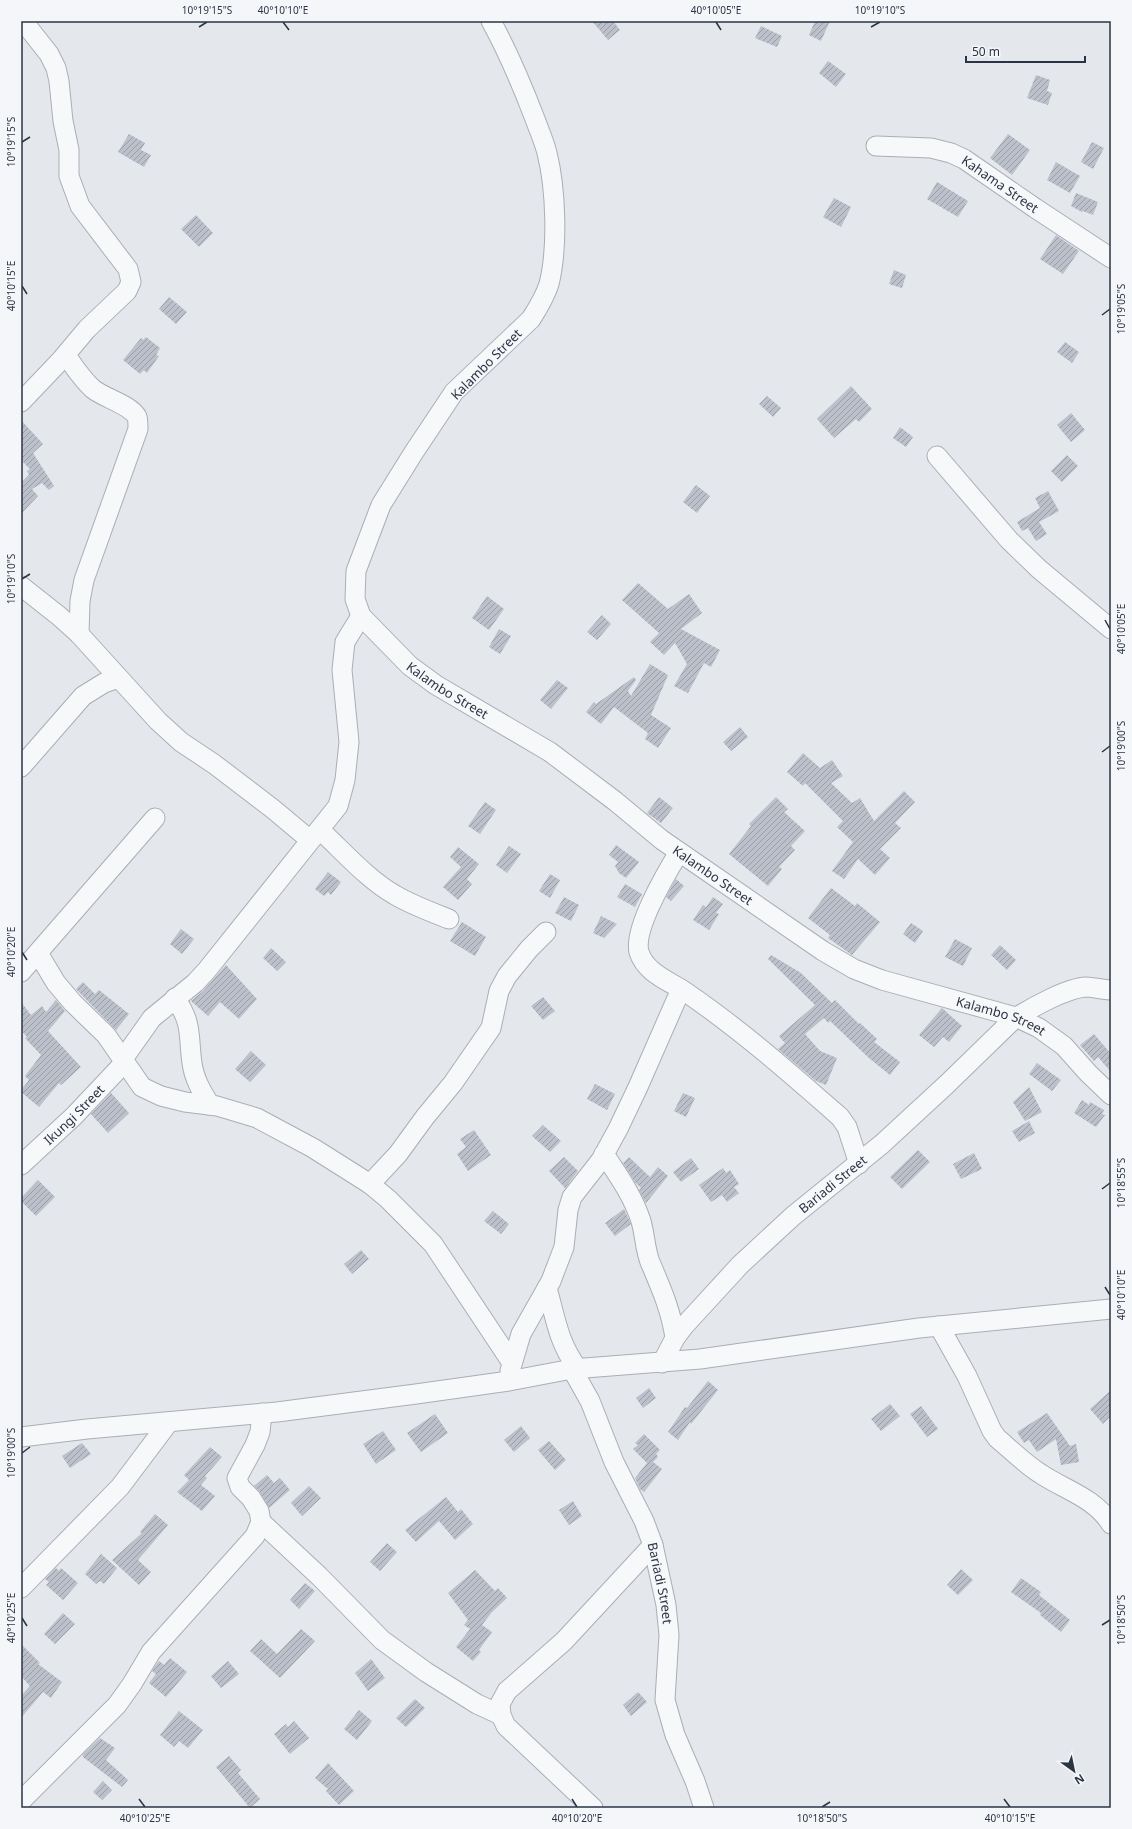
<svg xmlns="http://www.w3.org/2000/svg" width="1132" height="1829" viewBox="0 0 1132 1829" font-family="'Noto Sans',sans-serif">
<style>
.building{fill:url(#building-hatch)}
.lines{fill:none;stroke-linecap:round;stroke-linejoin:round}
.minor-casing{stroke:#a9aeb7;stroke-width:21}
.minor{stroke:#f7f8fa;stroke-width:19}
.ticks{fill:none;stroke:#2b3445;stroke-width:1.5}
.labels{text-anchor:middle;stroke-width:3;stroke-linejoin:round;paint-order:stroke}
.street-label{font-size:13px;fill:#2b3445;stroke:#f4f6f9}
.neatline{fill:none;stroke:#2b3445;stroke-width:1.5}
.ticks-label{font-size:10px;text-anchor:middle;fill:#2b3445}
</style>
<defs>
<pattern id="building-hatch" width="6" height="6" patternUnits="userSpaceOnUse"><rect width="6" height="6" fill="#bbc0ca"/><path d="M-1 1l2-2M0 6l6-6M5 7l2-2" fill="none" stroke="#989da6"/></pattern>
</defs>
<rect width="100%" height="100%" fill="#e4e7ec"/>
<path class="building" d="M592 21H613L620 30 608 40Z
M815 21H830L821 41 809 35Z
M761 26 782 36 777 47 755 38Z
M828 61 846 74 836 87 819 73Z
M1036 75 1050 80 1047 91 1052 93 1048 105 1027 98Z
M129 134 145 143 141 150 151 155 144 167 118 152Z
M1008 134 1030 150 1012 175 990 158Z
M1092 142 1104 148 1093 169 1081 162Z
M1056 162 1080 176 1070 193 1047 180Z
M937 182 968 201 958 217 927 199Z
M1076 193 1098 202 1093 215 1083 211 1082 212 1071 206Z
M834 198 851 207 841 227 823 217Z
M196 215 213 233 199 247 181 229Z
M1056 235 1079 251 1063 274 1040 259Z
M894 270 906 275 902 288 889 284Z
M169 297 187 312 176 324 159 309Z
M146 337 160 348 156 355 159 356 147 373 144 370 140 374 123 360 141 338 143 340Z
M1065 342 1079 352 1072 363 1057 352Z
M851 386 872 409 859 422 856 419 834 438 817 419Z
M767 396 781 408 773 417 759 404Z
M1071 413 1085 430 1071 442 1057 425Z
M21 420 43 444 33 453 54 486 49 490 42 483 32 489 38 496 21 514V479L23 481 29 475 27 471 30 469 23 462 21 464Z
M900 427 913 437 906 447 893 438Z
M1067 455 1078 466 1062 482 1051 471Z
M696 485 710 496 697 513 683 502Z
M1048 491 1059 511 1039 522 1047 534 1036 541 1028 528 1022 531 1017 522 1040 508 1035 498Z
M638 583 668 609 689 594 702 613 681 629 720 650 711 667 704 663 688 693 674 686 687 664 675 643 664 655 650 642 659 633 622 600Z
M487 596 504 609 489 630 472 618Z
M602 615 611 624 597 640 587 632Z
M499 629 511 636 500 654 489 647Z
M650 664 668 675 651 715 671 728 658 748 645 739 648 733 614 707 601 724 586 712 594 702 596 704 634 677 636 680 628 691 631 696Z
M557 680 568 688 551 709 540 700Z
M740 727 748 737 731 751 723 742Z
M803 753 820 768 832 760 843 776 831 783 852 803 860 798 874 821 904 791 915 802 895 823 901 828 880 849 890 858 875 875 858 859 844 879 832 871 853 842 837 827 843 821 805 783 803 786 787 772Z
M659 797 673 808 661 823 647 813Z
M776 797 788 809 784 812 805 831 791 846 795 850 779 867 782 869 768 886 729 854 751 826 749 824Z
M485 802 496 810 480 834 468 826Z
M616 845 639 862 626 878 619 873 615 866 618 862 609 855Z
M509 846 521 854 507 873 496 865Z
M458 847 479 864 467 879 472 884 458 900 443 887 461 867 450 857Z
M328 872 341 882 331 895 328 892 324 896 315 889Z
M550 874 560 880 550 898 539 891Z
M676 879 684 886 671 901 666 897Z
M625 884 642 894 635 907 617 897Z
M831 888 855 906 857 903 880 922 852 955 828 938 830 935 808 918Z
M564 897 579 905 571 921 555 913Z
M713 897 723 904 716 913 719 914 709 930 693 920 703 905 706 907Z
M601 916 617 924 604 938 593 933Z
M462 922 486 937 475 956 450 941Z
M911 923 923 931 915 943 903 934Z
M181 929 194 939 182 954 170 944Z
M955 939 972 948 963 966 945 957Z
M1000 945 1016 960 1007 970 991 955Z
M271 948 286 962 277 971 263 958Z
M771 955 801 973 832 1003 835 1000 859 1024 860 1023 877 1039 874 1042 900 1062 890 1075 870 1059 830 1021 828 1023 824 1018 805 1034 820 1051 837 1058 826 1085 816 1081 778 1049 785 1043 779 1036 815 1005 768 959Z
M226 965 257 999 239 1019 220 1002 208 1016 191 1001 203 991Z
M83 982 95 994 99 990 129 1014 116 1030 76 989Z
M543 997 555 1011 543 1020 531 1006Z
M56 1000 65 1011 48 1031 81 1067 61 1085 59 1083 39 1107 21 1092V1090L29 1080 25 1076 41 1055 25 1038 27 1037 21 1030V1002L31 1015 42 1006 46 1012Z
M942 1008 962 1026 949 1042 943 1037 934 1047 919 1035Z
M1094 1034 1111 1054V1072L1098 1057 1094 1061 1080 1045Z
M251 1051 266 1065 250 1082 235 1069Z
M1037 1063 1061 1080 1052 1091 1029 1074Z
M595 1084 615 1094 607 1110 587 1099Z
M1029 1087 1042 1112 1025 1121 1013 1102Z
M111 1093 129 1113 108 1133 91 1114Z
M683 1093 695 1098 686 1117 674 1111Z
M1082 1100 1089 1105 1090 1102 1104 1110 1102 1114 1105 1115 1096 1127 1074 1113Z
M1029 1121 1035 1133 1019 1142 1012 1131Z
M543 1125 561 1141 550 1152 532 1136Z
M474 1130 491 1155 468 1171 457 1154 466 1147 460 1139Z
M918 1150 930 1162 902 1189 890 1177Z
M974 1153 982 1169 961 1179 953 1164Z
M564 1157 578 1171 565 1188 549 1171Z
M629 1157 650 1177 658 1167 668 1176 646 1203 639 1190 641 1188 635 1182 623 1163Z
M691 1158 699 1169 681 1182 673 1172Z
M723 1168 726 1173 730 1170 739 1184 734 1187 739 1193 727 1202 722 1195 711 1202 699 1185Z
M38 1180 55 1197 36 1216 21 1201V1198Z
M624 1209 631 1224 615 1236 605 1223Z
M493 1211 509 1224 501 1234 484 1221Z
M361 1250 369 1259 352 1274 344 1264Z
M708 1381 718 1390 691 1424 690 1422 678 1440 668 1432 685 1407 687 1408Z
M649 1388 656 1398 643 1408 636 1398Z
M1111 1390V1416L1103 1424 1090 1409Z
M890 1404 900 1416 881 1431 871 1419Z
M921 1406 938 1429 927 1437 910 1414Z
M1047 1413 1070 1446 1076 1444 1079 1462 1061 1465 1056 1439 1037 1452 1029 1440 1024 1443 1017 1432Z
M435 1414 448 1433 421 1452 407 1433Z
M521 1426 530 1438 514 1452 504 1440Z
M383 1431 396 1450 376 1464 363 1444Z
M644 1434 660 1450 656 1454 658 1457 653 1462 662 1469 644 1492 640 1489 635 1478 647 1463 633 1449 638 1445 635 1443Z
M549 1441 566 1460 555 1470 538 1450Z
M82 1443 91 1454 70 1468 62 1456Z
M210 1447 222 1457 205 1476 207 1478 201 1485 215 1496 202 1511 177 1492 189 1480 184 1475Z
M267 1475 274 1483 280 1478 290 1490 269 1508 260 1492 254 1486Z
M309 1486 321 1498 302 1516 291 1503Z
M446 1497 458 1512 461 1509 473 1524 455 1540 439 1521 416 1542 405 1530Z
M573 1501 582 1516 569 1525 559 1510Z
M155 1514 168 1525 138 1560 151 1572 139 1585 112 1560 142 1533 140 1532Z
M387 1543 397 1552 380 1571 370 1562Z
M101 1554 117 1568 104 1584 100 1581 96 1584 85 1574Z
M56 1568 59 1571 61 1568 78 1583 63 1600 46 1585 49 1582 45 1579Z
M961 1569 973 1580 958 1595 947 1585Z
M475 1570 495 1591 498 1588 507 1598 492 1612 482 1625 492 1632 479 1650 481 1652 473 1661 456 1647 470 1629 464 1625 468 1620 448 1593Z
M1021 1578 1041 1592 1039 1595 1070 1620 1061 1632 1040 1615 1041 1613 1011 1592Z
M305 1583 315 1591 299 1609 290 1600Z
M63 1613 75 1624 55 1644 44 1634Z
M301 1629 315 1641 280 1678 250 1651 261 1639 277 1654Z
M21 1644 40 1663 38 1664 62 1682 51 1698 43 1692 21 1718V1696L30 1686 21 1676Z
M170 1658 187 1672 166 1697 149 1683 156 1674 152 1671 156 1665 159 1661 164 1665Z
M371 1659 385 1678 368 1691 355 1673Z
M228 1661 239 1674 221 1688 211 1676Z
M638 1692 647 1702 631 1716 623 1705Z
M415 1699 425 1708 406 1727 396 1718Z
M359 1710 372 1721 357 1740 344 1729Z
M179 1711 203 1730 188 1748 179 1741 174 1747 160 1735Z
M294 1721 309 1738 290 1754 274 1734 286 1724 288 1727Z
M100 1738 115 1748 106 1760 128 1780 122 1787 83 1757V1754Z
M229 1756 241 1770 238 1773 260 1799 250 1808 216 1767Z
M328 1763 354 1791 339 1805 326 1791 328 1789 315 1778Z
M103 1781 112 1790 102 1800 93 1792Z"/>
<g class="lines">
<g class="minor-casing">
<g id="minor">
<path id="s1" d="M491 21C508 52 522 85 535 119 539 130 544 141 547 153 556 189 558 248 549 284 545 297 538 308 531 319L454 392 414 452 381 505 356 571 355 599 361 616 410 666 436 685 550 752 615 801 662 840 823 951 854 969 882 980 1016 1017 1039 1028 1064 1046 1088 1073 1111 1095"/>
<path id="s2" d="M876 146 931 148 951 153 964 159 1035 208 1111 258"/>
<path d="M66 355C74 367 82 379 93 389 104 398 131 405 137 417 138 420 138 426 138 429L84 580 80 601 79 634"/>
<path d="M21 402 61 360 87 329 127 291 131 282 128 269 80 206 69 176V150L63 121 59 81 56 68 49 54 23 21"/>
<path d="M937 456 1009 540 1039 569 1111 629"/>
<path d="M21 586 59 616 79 634 158 721 181 742 214 764 273 809 310 840"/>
<path d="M21 767 83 696 104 683 118 678"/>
<path d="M320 830C343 851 368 880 395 895 412 905 431 912 449 919"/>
<path d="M679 852C667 872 633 929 639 952 646 974 670 981 687 993 741 1030 791 1074 840 1117L847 1127 859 1164"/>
<path d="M38 953 56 983 73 1003 106 1035 142 1087 161 1096 185 1102 217 1106 257 1118 313 1148 370 1184 388 1199 433 1244 512 1363"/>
<path d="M21 972 155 818"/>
<path d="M175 998C193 1024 188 1035 192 1063 194 1079 202 1092 210 1105"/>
<path d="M1017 1017C1033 1007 1067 988 1086 987 1094 987 1102 990 1111 990"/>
<path d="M123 1059 152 1018 195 983 207 970 338 806 345 780 349 742 342 670 345 642 361 616"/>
<path d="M604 1154C618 1175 633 1196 641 1221 645 1235 645 1249 650 1262 661 1288 671 1310 675 1338"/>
<path id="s3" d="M21 1165 74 1116 125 1062"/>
<path d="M370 1184 398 1154 425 1117 453 1083 491 1028 499 991 507 976 529 949 546 932"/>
<path d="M547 1288C556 1320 558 1341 577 1368"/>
<path d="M939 1326 967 1376 992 1431 997 1438C1011 1450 1025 1464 1041 1474 1065 1490 1095 1498 1111 1524"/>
<path id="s4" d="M662 1363 675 1338 684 1326 740 1265 793 1216 882 1144 946 1085 1016 1017"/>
<path id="s5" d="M572 1369 590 1401 614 1462 644 1521 653 1545 666 1605 669 1635 665 1700 675 1735 695 1781 704 1808"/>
<path d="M510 1371 521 1334 551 1281 564 1247 568 1210 572 1197 601 1160 618 1129 638 1087 681 989"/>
<path d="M21 1437 87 1429 277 1412 416 1394 509 1381 572 1369 700 1359 919 1328 1111 1309"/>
<path d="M261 1522 319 1576 382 1640 426 1672 477 1704 501 1715"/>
<path d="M21 1588 120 1487 169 1422"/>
<path d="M21 1801 117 1705 132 1684 151 1652 255 1536 261 1522 259 1511 251 1498 240 1487 237 1478 255 1445 260 1432 262 1413"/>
<path d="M593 1808 506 1726 501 1715 500 1704 507 1691 564 1641 653 1545"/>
</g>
</g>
<use href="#minor" class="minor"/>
</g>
<path class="ticks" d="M283 22 289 30M716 22 721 30M199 27 207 22M871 27 880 22M22 142 30 137M22 286 27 294M1102 315 1110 309M22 579 30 574M1105 620 1110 629M1102 752 1110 746M22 952 27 960M1102 1189 1110 1183M1105 1287 1110 1295M22 1453 30 1447M22 1618 27 1626M1102 1625 1110 1620M139 1799 145 1807M572 1799 577 1807M1004 1799 1010 1807M822 1807 830 1802"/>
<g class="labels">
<g class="street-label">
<text dy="5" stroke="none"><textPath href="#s2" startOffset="134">Kahama Street</textPath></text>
<text transform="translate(486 364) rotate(-45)" y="5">Kalambo Street</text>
<text dy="5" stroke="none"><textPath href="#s1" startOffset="787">Kalambo Street</textPath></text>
<text dy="5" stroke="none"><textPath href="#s1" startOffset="1111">Kalambo Street</textPath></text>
<text dy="5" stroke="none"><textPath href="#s1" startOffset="1435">Kalambo Street</textPath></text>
<text dy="5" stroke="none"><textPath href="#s3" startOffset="73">Ikungi Street</textPath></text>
<text dy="5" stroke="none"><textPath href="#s4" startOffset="249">Bariadi Street</textPath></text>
<text dy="5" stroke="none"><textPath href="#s5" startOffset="233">Bariadi Street</textPath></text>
</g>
</g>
<rect width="1132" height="1829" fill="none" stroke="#f4f6f9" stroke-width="44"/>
<g transform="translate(1074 1771) rotate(147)" stroke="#f4f6f9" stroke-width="3" paint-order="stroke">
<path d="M0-3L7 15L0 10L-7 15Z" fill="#2b3445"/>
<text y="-6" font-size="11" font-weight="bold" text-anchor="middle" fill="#2b3445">N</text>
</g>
<path d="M966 56v6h119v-6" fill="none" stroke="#2b3445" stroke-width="2"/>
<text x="972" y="56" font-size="12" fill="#2b3445" stroke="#f4f6f9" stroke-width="3" paint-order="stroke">50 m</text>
<rect x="22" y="22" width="1088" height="1785" class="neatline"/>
<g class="ticks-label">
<text x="207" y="14">10°19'15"S</text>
<text x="283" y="14">40°10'10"E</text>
<text x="716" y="14">40°10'05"E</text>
<text x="880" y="14">10°19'10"S</text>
<text transform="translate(11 142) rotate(-90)" y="4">10°19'15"S</text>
<text transform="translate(11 286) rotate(-90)" y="4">40°10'15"E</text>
<text transform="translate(1121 309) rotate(-90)" y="4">10°19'05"S</text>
<text transform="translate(11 579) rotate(-90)" y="4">10°19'10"S</text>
<text transform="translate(1121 629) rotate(-90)" y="4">40°10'05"E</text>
<text transform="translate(1121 746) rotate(-90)" y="4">10°19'00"S</text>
<text transform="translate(11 952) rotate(-90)" y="4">40°10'20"E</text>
<text transform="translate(1121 1183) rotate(-90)" y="4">10°18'55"S</text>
<text transform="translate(1121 1295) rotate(-90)" y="4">40°10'10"E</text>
<text transform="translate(11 1453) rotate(-90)" y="4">10°19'00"S</text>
<text transform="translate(11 1618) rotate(-90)" y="4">40°10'25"E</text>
<text transform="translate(1121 1620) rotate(-90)" y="4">10°18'50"S</text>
<text x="145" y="1822">40°10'25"E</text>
<text x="577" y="1822">40°10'20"E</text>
<text x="822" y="1822">10°18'50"S</text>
<text x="1010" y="1822">40°10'15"E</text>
</g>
</svg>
